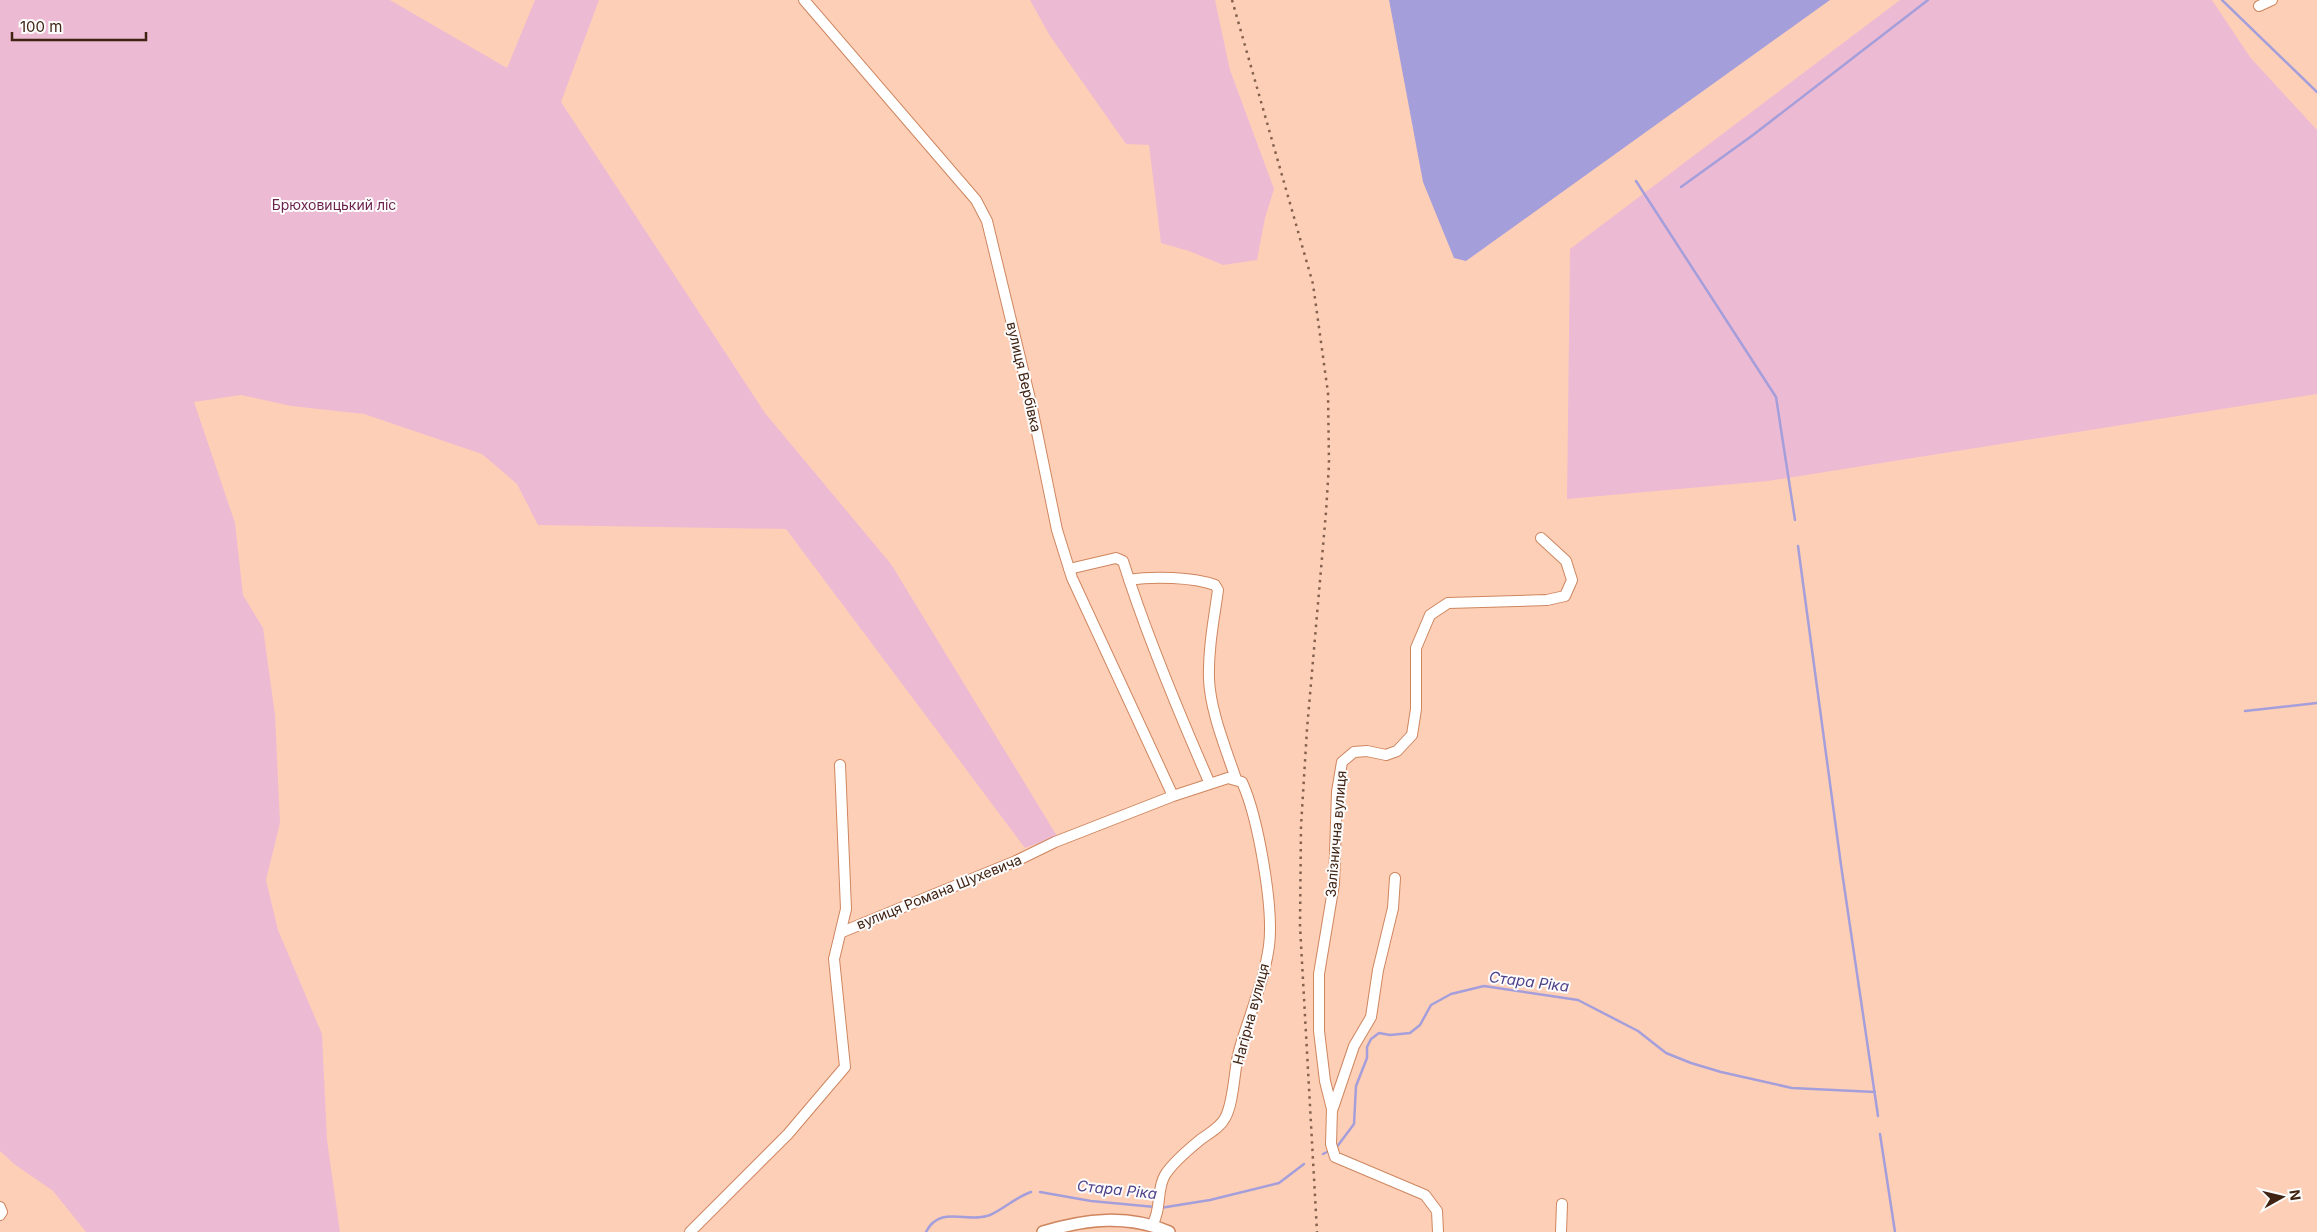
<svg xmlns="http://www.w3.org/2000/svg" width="2317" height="1232" viewBox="0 0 2317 1232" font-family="Inter,sans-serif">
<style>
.green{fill:#edbad3}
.water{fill:#a49edb}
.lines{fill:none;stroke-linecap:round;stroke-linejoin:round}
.stream{stroke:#a49edb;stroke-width:2.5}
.minor-casing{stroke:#ce865f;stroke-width:12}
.tertiary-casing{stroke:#ce865f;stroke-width:14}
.minor{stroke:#fff;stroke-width:10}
.tertiary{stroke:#fff;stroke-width:11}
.rail{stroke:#84614e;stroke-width:2.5;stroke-dasharray:2.5 5;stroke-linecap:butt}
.labels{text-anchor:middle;stroke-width:4;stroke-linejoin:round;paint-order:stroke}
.park-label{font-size:14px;fill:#6b1f4b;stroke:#fcfcfc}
.street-label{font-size:14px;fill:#402313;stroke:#fcfcfc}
.water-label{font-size:15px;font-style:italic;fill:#4e418b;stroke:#fcfcfc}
</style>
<rect width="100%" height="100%" fill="#fecfb7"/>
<path class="green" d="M0 0H390L507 68 535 0H599L561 102 765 413 891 564 1057 836 1025 848 786 529 538 525 517 484 482 454 364 414 291 406 241 395 194 402 235 523 243 595 263 628 275 715 280 823 266 880 278 930 322 1034 327 1140 340 1232H86L53 1191 14 1164 0 1151Z
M1030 0H1215L1230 70 1274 189 1265 218 1257 260 1223 265 1189 251 1161 243 1149 145 1126 144 1050 36Z
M1900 0H2212L2250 57 2317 130V394L1768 481 1567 499 1570 249Z"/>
<path class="water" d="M1389 0H1830L1466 261 1454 258 1423 182Z"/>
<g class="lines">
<path class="stream" d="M2222 0 2317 92
M1636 181 1776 397 1795 520
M1681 187 1753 135 1928 0
M1798 546 1841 865 1878 1116
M2245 711 2317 703
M1880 1134 1895 1232
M1336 1148 1354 1124 1356 1086 1367 1058V1047L1371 1039 1379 1033 1390 1035 1410 1033 1420 1025 1431 1005 1451 994 1484 986 1578 1000 1638 1031 1666 1053 1691 1063 1721 1072 1792 1088 1875 1092
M1323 1154 1331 1150
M1040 1192 1091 1201 1155 1207
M1160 1208 1210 1200 1279 1183 1304 1164
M926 1232C940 1204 968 1224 990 1215 1005 1208 1016 1197 1031 1192"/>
<g class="minor-casing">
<path id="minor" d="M804 0 976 200 987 221 1031 403 1057 530 1072 578 1173 796
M2259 6 2272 0
M1069 569 1116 558 1123 561C1147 637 1178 711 1210 784
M1129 580C1153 576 1193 577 1215 585L1218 590C1214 619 1208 649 1209 679 1210 710 1226 749 1236 779
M842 932 1016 861 1055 842 1173 796 1228 778 1242 782C1258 817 1274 908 1269 946 1264 982 1249 1016 1239 1051 1234 1069 1234 1103 1225 1118 1220 1128 1209 1133 1200 1140 1189 1149 1173 1162 1165 1175 1156 1190 1162 1209 1152 1225
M1333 1108 1354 1046 1371 1017 1378 970 1393 908 1395 878
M0 1207 2 1212 0 1215
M690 1232 788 1134 845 1067 834 959 846 909 840 765
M1438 1232 1437 1211 1425 1195 1335 1157 1331 1144 1332 1109 1325 1081 1319 1031V974L1334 884 1337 792 1342 762 1354 752 1367 751 1386 755 1397 751 1412 735 1416 709V648L1430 615 1448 603 1547 600 1565 596 1572 580 1566 561 1541 538
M1561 1232 1562 1204"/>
</g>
<g class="tertiary-casing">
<path id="tertiary" d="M1043 1232C1085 1219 1128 1214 1169 1232"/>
</g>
<use href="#minor" class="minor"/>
<use href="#tertiary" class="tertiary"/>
<path class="rail" d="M1232 0 1313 284 1328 393 1329 464 1326 512 1307 729 1301 826 1300 926 1317 1232"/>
</g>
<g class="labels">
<g class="park-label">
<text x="334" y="210">Брюховицький ліс</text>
</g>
<g class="street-label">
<text transform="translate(1024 377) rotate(77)" y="5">вулиця Вербівка</text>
<text transform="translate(1336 834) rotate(-85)" y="5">Залізнична вулиця</text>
<text transform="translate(939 892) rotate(-22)" y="5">вулиця Романа Шухевича</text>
<text transform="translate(1251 1014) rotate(-75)" y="5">Нагірна вулиця</text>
</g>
<g class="water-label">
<text transform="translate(1529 982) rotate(7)" y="5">Стара Ріка</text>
<text transform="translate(1117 1190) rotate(6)" y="5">Стара Ріка</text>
</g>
</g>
<g transform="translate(2282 1197) rotate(82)" stroke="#fcfcfc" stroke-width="4" paint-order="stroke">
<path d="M0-4L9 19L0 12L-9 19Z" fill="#402313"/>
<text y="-8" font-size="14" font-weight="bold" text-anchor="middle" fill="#402313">N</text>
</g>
<path d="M12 32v8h134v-8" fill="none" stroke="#402313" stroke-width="2.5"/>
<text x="20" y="32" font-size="15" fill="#402313" stroke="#fcfcfc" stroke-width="4" paint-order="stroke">100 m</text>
</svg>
